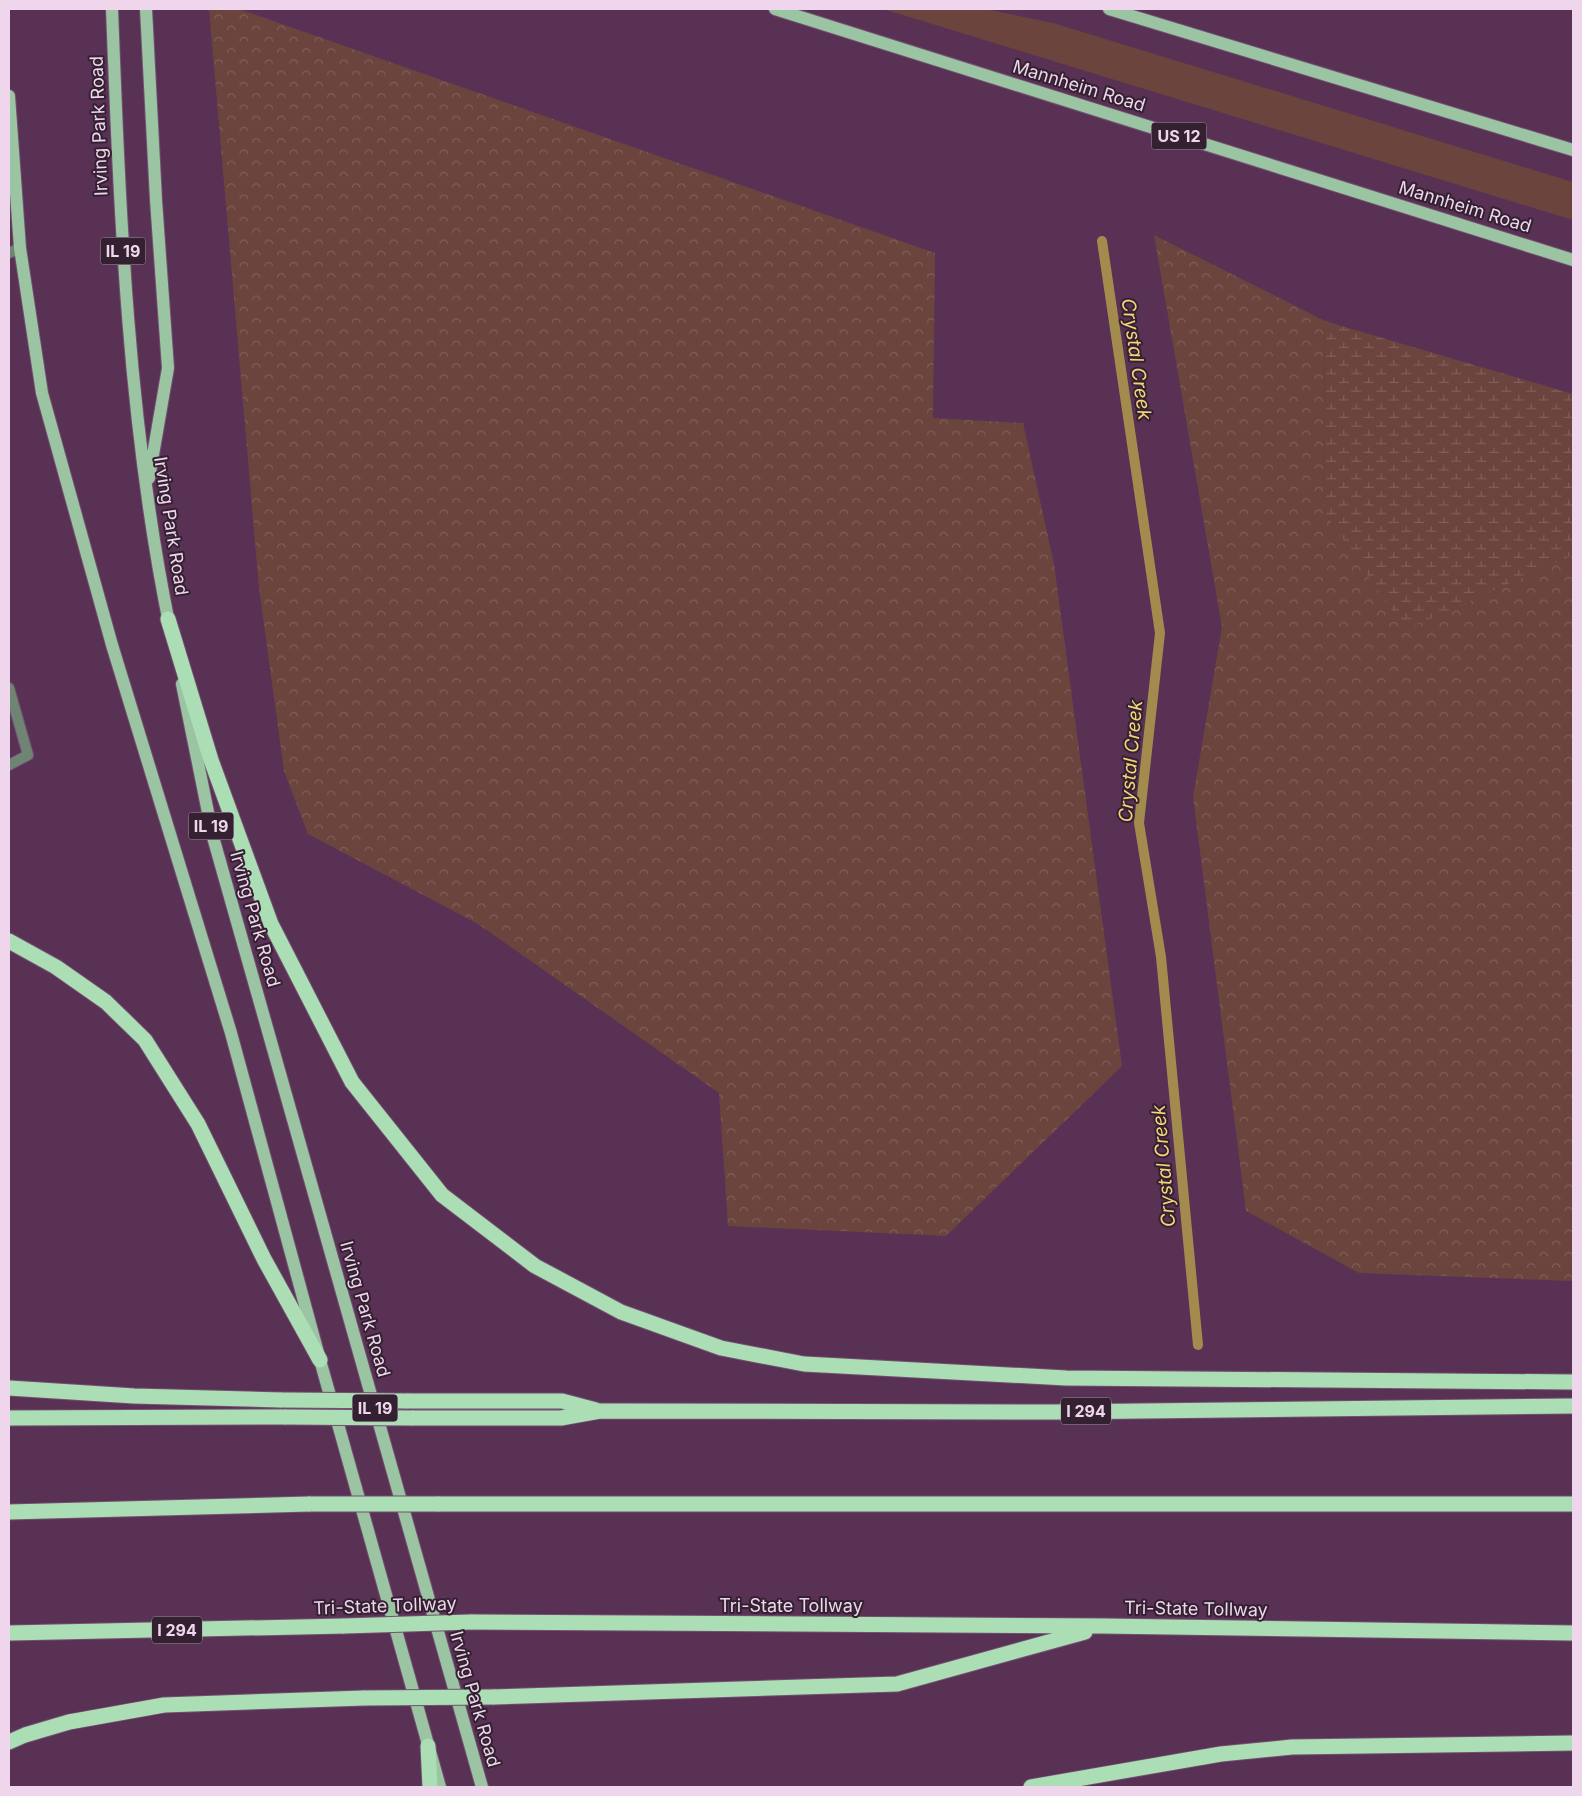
<svg xmlns="http://www.w3.org/2000/svg" width="1582" height="1796" viewBox="0 0 1582 1796" font-family="Inter,sans-serif">
<style>
.green{fill:#6b443d}
.forest{fill:url(#forest-crowns)}
.wetland{fill:url(#wetland-marsh)}
.lines{fill:none;stroke-linecap:round;stroke-linejoin:round}
.stream{stroke:#a28b4d;stroke-width:10}
.lane-casing{stroke:#734f70;stroke-width:12}
.street-casing{stroke:#734f70;stroke-width:12}
.primary-casing{stroke:#734f70;stroke-width:14}
.highway-casing{stroke:#734f70;stroke-width:17}
.lane{stroke:#6f8473;stroke-width:10}
.street{stroke:#6f8473;stroke-width:10}
.primary{stroke:#9ac4a2;stroke-width:12}
.highway{stroke:#abdeb4;stroke-width:15}
.highway-bridge-casing{stroke:#734f70;stroke-width:17;stroke-linecap:butt}
.highway-bridge{stroke:#abdeb4;stroke-width:15}
.labels{text-anchor:middle;stroke-width:4;stroke-linejoin:round;paint-order:stroke}
.shield{fill:#332131;stroke:#b7a0b4;stroke-width:1}
.shield-label{font-size:16px;font-weight:bold;fill:#efd6ec}
.street-label{font-size:18px;fill:#efd6ec;stroke:#332131}
.water-label{font-size:19px;font-style:italic;fill:#f4d379;stroke:#332131}
</style>
<defs>
<pattern id="forest-crowns" width="20" height="18" patternUnits="userSpaceOnUse" patternTransform="scale(1.25)"><rect width="20" height="18" fill="#6b443d"/><path d="M2 6a3 3 0 1 1 6 0M12 15a3 3 0 1 1 6 0" fill="none" stroke="#805e59"/></pattern>
<pattern id="wetland-marsh" width="20" height="14" patternUnits="userSpaceOnUse" patternTransform="scale(1.25)"><rect width="20" height="14" fill="#6b443d"/><path d="M1 5h8M5 5V1M11 12h8M15 12V8" fill="none" stroke="#805e59"/></pattern>
</defs>
<rect width="100%" height="100%" fill="#583155"/>
<path class="green" d="M883 9H986L1053 23 1573 182V220Z"/>
<path class="forest" d="M209 9H239L935 253 933 418 1023 423 1054 564 1122 1066 946 1236 728 1226 719 1093 478 924 308 834 284 771 259 588Z
M1154 235 1325 321 1323 510 1405 629 1573 555V1281L1359 1273 1246 1211 1193 797 1222 627Z"/>
<path class="wetland" d="M1325 321 1573 394V555L1405 630 1323 510Z"/>
<g class="lines">
<path class="stream" d="M1102 241 1160 633 1139 823 1161 957 1198 1345"/>
<g class="lane-casing">
<path id="lane" d="M9 688 28 755 9 765"/>
</g>
<g class="street-casing">
<path id="street" d="M9 253 20 248"/>
</g>
<g class="primary-casing">
<path id="primary" d="M112 9C120 216 128 424 170 628
M146 9 156 200 168 368 149 478
M775 9 1573 260
M1109 9 1573 150
M9 96 20 248 42 393 112 645 231 1033 320 1360 440 1787
M182 684 213 837 482 1787"/>
</g>
<g class="highway-casing">
<path id="highway" d="M168 619 211 760 271 924 352 1082 442 1195 535 1266 621 1312 721 1348 804 1364 1066 1378 1573 1382
M9 941 56 967 106 1002 145 1040 198 1124 264 1259 320 1360
M9 1388 134 1396 281 1400
M407 1401H562L596 1410
M9 1418 286 1417
M412 1418H561L600 1411 1055 1412 1573 1406
M437 1504H1573
M9 1512 310 1504
M471 1622 1103 1626 1573 1633
M9 1633 344 1626
M493 1697 897 1684 1085 1632
M9 1742 25 1735 69 1722 164 1705 364 1698
M428 1746 430 1787
M1031 1787 1221 1754 1292 1747 1573 1743"/>
</g>
<use href="#lane" class="lane"/>
<use href="#street" class="street"/>
<use href="#primary" class="primary"/>
<use href="#highway" class="highway"/>
<g class="highway-bridge-casing">
<path id="highway-bridge" d="M281 1400 407 1401
M286 1417 412 1418
M310 1504H437
M344 1626 471 1622
M364 1698 493 1697"/>
</g>
<use href="#highway-bridge" class="highway-bridge"/>
</g>
<g class="labels">
<g class="shield">
<rect x="1151.5" y="122.5" width="55" height="27" rx="4"/>
<rect x="100.5" y="237.5" width="45" height="27" rx="4"/>
<rect x="188.5" y="812.5" width="45" height="27" rx="4"/>
<rect x="352.5" y="1394.5" width="45" height="27" rx="4"/>
<rect x="1061" y="1397.5" width="50" height="27" rx="4"/>
<rect x="152" y="1616.5" width="50" height="27" rx="4"/>
</g>
<g class="shield-label">
<text x="1179" y="142">US 12</text>
<text x="123" y="257">IL 19</text>
<text x="211" y="832">IL 19</text>
<text x="375" y="1414">IL 19</text>
<text x="1086" y="1417">I 294</text>
<text x="177" y="1636">I 294</text>
</g>
<g class="street-label">
<text transform="translate(1079 86) rotate(17)" y="6">Mannheim Road</text>
<text transform="translate(99 126) rotate(-92)" y="6">Irving Park Road</text>
<text transform="translate(1465 207) rotate(17)" y="6">Mannheim Road</text>
<text transform="translate(171 526) rotate(81)" y="6">Irving Park Road</text>
<text transform="translate(255 919) rotate(74)" y="6">Irving Park Road</text>
<text transform="translate(365 1309) rotate(74)" y="6">Irving Park Road</text>
<text transform="translate(385 1606) rotate(-2)" y="6">Tri-State Tollway</text>
<text x="791" y="1612">Tri-State Tollway</text>
<text transform="translate(1196 1609) rotate(1)" y="6">Tri-State Tollway</text>
<text transform="translate(475 1699) rotate(74)" y="6">Irving Park Road</text>
</g>
<g class="water-label">
<text transform="translate(1137 359) rotate(82)" y="7">Crystal Creek</text>
<text transform="translate(1130 761) rotate(-85)" y="7">Crystal Creek</text>
<text transform="translate(1163 1166) rotate(-95)" y="7">Crystal Creek</text>
</g>
</g>
<rect width="1582" height="1796" fill="none" stroke="#efd6ec" stroke-width="20"/>
</svg>
